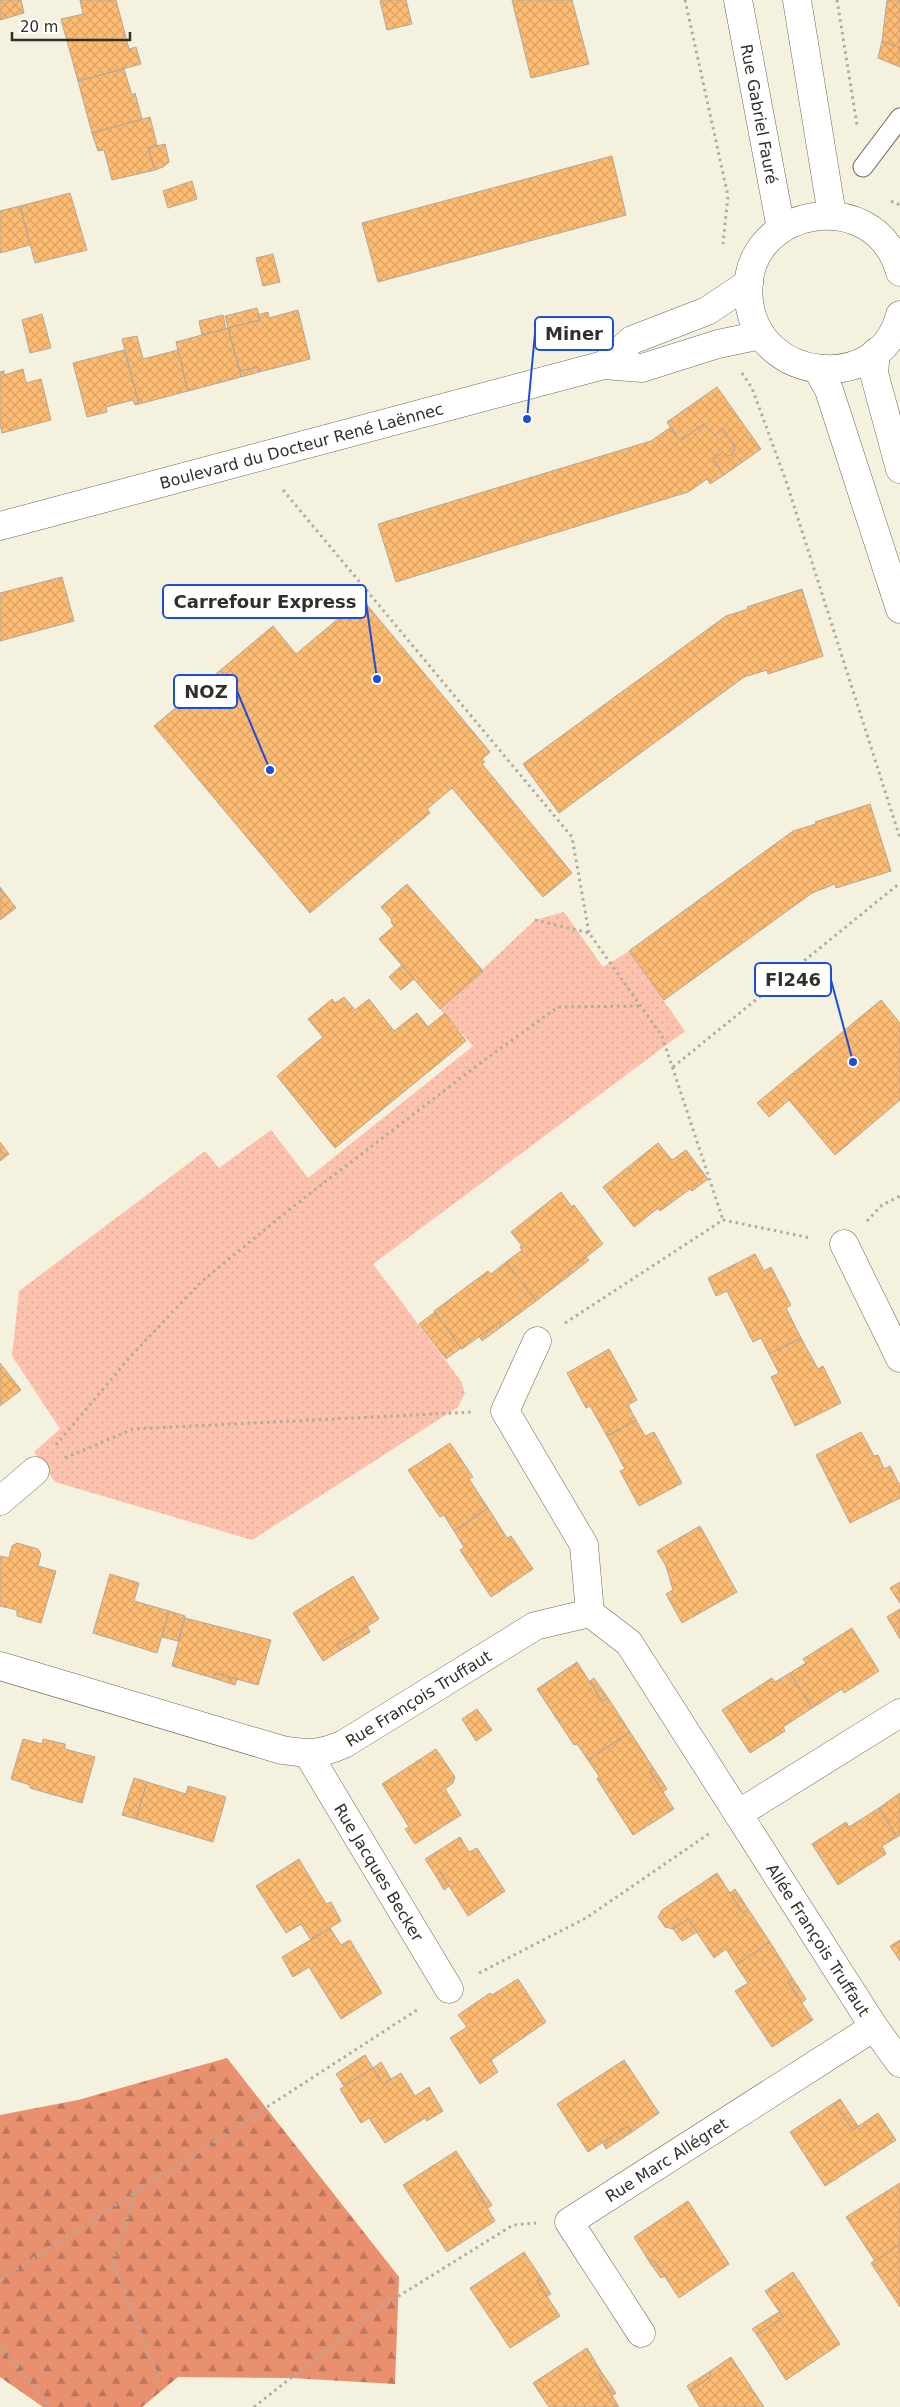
<svg xmlns="http://www.w3.org/2000/svg" width="900" height="2407" viewBox="0 0 900 2407" font-family="'DejaVu Sans',sans-serif">
<style>
.grass{fill:url(#grass-dots)}
.forest{fill:url(#forest-firs)}
.building{fill:url(#building-cross-hatch);stroke:#b4a79a}
.lines{fill:none;stroke-linecap:round;stroke-linejoin:round}
.lane-casing{stroke:#6c6859;stroke-width:21}
.street-casing{stroke:#6c6859;stroke-width:29}
.secondary-casing{stroke:#6c6859;stroke-width:29}
.path{stroke:#afac9e;stroke-width:3;stroke-dasharray:2.5 4;stroke-linecap:butt}
.lane{stroke:#fff;stroke-width:19}
.street{stroke:#fff;stroke-width:28}
.secondary{stroke:#fff;stroke-width:28}
.labels{text-anchor:middle;stroke-width:5;stroke-linejoin:round;paint-order:stroke}
.street-label{font-size:16px;fill:#312f28;stroke:#fff}
.leader{fill:none;stroke:#1d4ed8;stroke-width:2}
.callout-dot{fill:#1d4ed8;stroke:#fff;stroke-width:2}
.callout{fill:#fff;stroke:#1d4ed8;stroke-width:2}
.callout-label{font-size:18px;text-anchor:middle;font-weight:bold;fill:#312f28}
</style>
<defs>
<pattern id="grass-dots" width="8" height="8" patternUnits="userSpaceOnUse" patternTransform="scale(1.25)"><rect width="8" height="8" fill="#fdc2ad"/><path d="M2 2h.1M6 6h.1" fill="none" stroke="#d9a795" stroke-width="1.8" stroke-linecap="round"/></pattern>
<pattern id="forest-firs" width="22" height="20" patternUnits="userSpaceOnUse" patternTransform="scale(1.25)"><rect width="22" height="20" fill="#e9906f"/><path d="M5 1l3.5 6h-7zM16 11l3.5 6h-7z" fill="#bd765b"/></pattern>
<pattern id="building-cross-hatch" width="8" height="8" patternUnits="userSpaceOnUse" patternTransform="scale(1.25)"><rect width="8" height="8" fill="#febc72"/><path d="M0 0l8 8M0 8l8-8" fill="none" stroke="#daa263"/></pattern>
</defs>
<rect width="100%" height="100%" fill="#f5f1df"/>
<path class="grass" d="M564 912 603 967 629 951 685 1031 373 1264 461 1381 465 1393 458 1407 252 1540 55 1482 34 1452 60 1429 12 1356 19 1291 205 1151 219 1168 271 1130 308 1178 473 1046 440 1009 535 920Z"/>
<path class="forest" d="M227 2058 399 2277 395 2384 291 2378 178 2377 142 2407H43L0 2377V2115L78 2100Z"/>
<path class="building" d="M0 0H21L24 13 0 20Z
M80 0H116L129 49 136 47 141 64 78 81 61 19 83 14Z
M383 0H406L412 24 387 30 380 1Z
M512 0H572L589 64 531 78Z
M887 0H900V48L882 41Z
M882 41 900 48V67L878 58Z
M124 69 132 95 135 93 142 119 92 133 78 81Z
M150 117 157 145 148 148 155 170 112 180 104 150 98 151 92 133Z
M165 144 169 162 163 167 155 170 148 148Z
M612 156 626 215 378 282 362 223Z
M192 181 197 199 168 208 163 191Z
M70 193 87 250 35 263 20 206Z
M20 206 30 245 0 253V211Z
M273 254 280 282 263 286 256 258Z
M257 308 260 320 228 328 225 316Z
M298 310 310 359 259 372 258 367 240 371 228 328 260 320 258 315 268 312 269 318Z
M42 314 51 348 30 353 22 320Z
M223 315 226 329 202 335 199 321Z
M228 328 241 377 188 391 176 342Z
M137 336 143 359 178 350 188 391 139 404 122 339Z
M124 350 139 404 135 405 133 400 106 407 107 412 87 417 73 363Z
M258 367 259 372 241 377 240 371Z
M23 369 26 383 41 379 51 420 2 433 0 424V372L4 371V375Z
M717 387 761 449 724 475 713 459 723 452 727 456 732 455 735 448 723 429 714 435 704 424 680 441 667 422Z
M704 424 714 435 723 429 735 448 732 455 727 456 723 452 713 459 724 475 710 484 707 479 688 492 396 582 378 524 651 441 671 427 680 441Z
M62 577 74 621 0 641V593Z
M802 589 823 656 768 674 767 670 744 677 559 813 523 764 726 616 748 609 747 607Z
M362 599 490 752 482 759 485 762 482 764 572 873 543 897 452 788 427 809 430 813 310 913 154 726 273 626 296 654Z
M870 804 891 871 836 888 835 884 812 893 664 1000 629 951 793 831 816 824 815 822Z
M407 884 483 971 440 1009 379 939 394 926 391 922 392 920 381 907Z
M0 887 16 908 0 920Z
M402 965 414 979 401 990 389 977Z
M344 997 355 1010 369 999 394 1031 417 1013 428 1027 445 1013 466 1041 335 1148 277 1076 323 1037 308 1019 332 999 335 1003Z
M881 1000 900 1023V1100L835 1155 789 1100 769 1117 757 1103Z
M0 1142 9 1154 0 1161Z
M658 1143 672 1160 686 1150 708 1179 692 1191 690 1189 660 1211 658 1208 634 1227 603 1187Z
M561 1192 572 1207 574 1205 603 1244 568 1271 570 1275 536 1301 506 1262 522 1250 520 1247 522 1246 511 1232Z
M755 1254 764 1271 771 1267 791 1305 786 1308 801 1338 769 1354 761 1338 753 1342 727 1291 716 1296 708 1278Z
M586 1257 589 1260 570 1275 568 1271Z
M506 1262 536 1301 501 1327 499 1322 462 1349 434 1311 488 1271 491 1274Z
M435 1312 461 1348 446 1359 419 1324Z
M499 1322 501 1327 482 1341 479 1336Z
M801 1338 818 1369 823 1366 841 1403 795 1426 771 1377 779 1373 769 1354Z
M609 1349 637 1400 628 1405 636 1420 607 1436 590 1406 586 1408 567 1373Z
M0 1363 21 1390 0 1406Z
M636 1420 645 1436 654 1432 682 1483 639 1506 620 1471 625 1469 607 1436Z
M861 1432 874 1456 878 1455 884 1469 890 1466 900 1486V1498L850 1523 816 1455Z
M450 1443 473 1477 469 1479 488 1508 454 1531 444 1515 440 1517 408 1470Z
M488 1508 507 1538 511 1536 533 1569 491 1597 460 1550 464 1547 454 1531Z
M700 1526 737 1592 682 1623 666 1594 673 1590 666 1566 657 1551Z
M17 1543 38 1549 41 1554 38 1566 56 1571 41 1623 17 1616V1610L0 1606V1556L9 1558 12 1546Z
M110 1574 139 1583 134 1601 169 1611 157 1653 93 1633Z
M353 1576 379 1619 337 1645 341 1650 323 1661 293 1613Z
M900 1582V1603L890 1588Z
M900 1609V1639L887 1617Z
M169 1611 185 1616 178 1641 162 1637Z
M185 1618 271 1640 258 1685 215 1673 213 1678 172 1666Z
M367 1626 370 1632 341 1650 337 1645Z
M852 1628 879 1671 844 1693 842 1689 812 1708 790 1673 806 1663 803 1659Z
M577 1662 602 1701 608 1698 630 1732 588 1760 577 1744 574 1745 537 1689Z
M215 1673 237 1679 235 1685 213 1678Z
M790 1673 812 1708 783 1727 785 1731 750 1753 722 1710 772 1678 775 1682Z
M594 1678 608 1698 602 1701 590 1681Z
M477 1709 492 1730 476 1741 462 1719Z
M630 1732 654 1769 650 1772 674 1809 633 1835 597 1779 599 1776 588 1760Z
M23 1739 42 1744 43 1739 65 1744V1749L95 1757 82 1803 30 1788V1785L11 1779Z
M436 1749 455 1777 453 1783 445 1789 461 1815 415 1844 405 1829 409 1827 382 1784Z
M654 1769 667 1789 663 1792 650 1772Z
M134 1778 147 1782 136 1819 122 1815Z
M147 1782 186 1794 188 1786 226 1797 213 1842 136 1819Z
M900 1793V1835L897 1837 879 1808Z
M879 1808 897 1837 882 1846 886 1854 838 1885 812 1844 846 1822 849 1827Z
M460 1837 469 1852 477 1848 505 1891 468 1916 440 1872 436 1876 425 1859Z
M299 1859 326 1904 331 1902 341 1921 311 1940 301 1924 286 1933 256 1886Z
M440 1872 449 1886 444 1890 436 1876Z
M717 1873 743 1913 748 1909 770 1942 736 1965 726 1949 714 1958 688 1919 673 1929 665 1927 658 1917 662 1910Z
M735 1889 748 1909 743 1913 730 1893Z
M688 1919 697 1932 682 1941 673 1929Z
M330 1928 341 1945 350 1940 382 1993 341 2019 309 1967 293 1977 282 1957Z
M900 1940V1961L890 1946Z
M770 1942 793 1979 788 1982 813 2020 772 2047 735 1991 748 1983 736 1965Z
M518 1979 546 2022 491 2060 498 2072 480 2084 450 2038 467 2027 458 2015 490 1993 492 1995Z
M793 1979 806 1999 802 2003 788 1982Z
M365 2055 373 2068 344 2086 336 2074Z
M624 2060 659 2113 632 2132 628 2126 588 2152 557 2104Z
M381 2062 391 2079 383 2084 373 2068Z
M373 2068 383 2084 401 2073 415 2096 429 2087 443 2111 427 2121 425 2118 385 2143 369 2118 361 2123 340 2089Z
M840 2099 858 2126 853 2130 834 2103Z
M834 2103 853 2130 878 2113 896 2140 825 2186 790 2132Z
M628 2126 632 2132 606 2149 603 2143Z
M456 2151 475 2180 472 2182 495 2221 447 2252 403 2185Z
M475 2180 492 2205 488 2208 472 2182Z
M900 2183V2244L875 2261 846 2217Z
M688 2201 729 2264 679 2298 654 2260 650 2263 634 2237Z
M900 2244V2307L871 2263Z
M524 2252 541 2278 537 2281 560 2316 510 2348 470 2288Z
M654 2260 665 2276 661 2278 650 2263Z
M793 2272 840 2344 786 2380 757 2335 783 2317 765 2291Z
M541 2278 551 2294 547 2296 537 2281Z
M779 2312 783 2317 757 2335 752 2329Z
M587 2348 602 2373 599 2375 619 2407H549L533 2383Z
M731 2357 764 2407H700L690 2391 711 2376 709 2372Z
M709 2372 711 2376 690 2391 687 2386Z
M602 2373 616 2393 612 2396 599 2375Z"/>
<g class="lines">
<g class="lane-casing">
<path id="lane" d="M863 167 900 118"/>
</g>
<g class="street-casing">
<g id="street">
<path d="M844 1244 900 1358"/>
<path d="M537 1341 505 1411 584 1545 590 1613"/>
<path d="M0 1501 35 1471"/>
<path id="s1" d="M0 1666 282 1750C309 1754 319 1755 344 1744L535 1626 590 1613 629 1643 874 2027 900 2063"/>
<path id="s2" d="M308 1754 449 1989"/>
<path d="M738 1814 900 1713"/>
<path id="s3" d="M641 2333 569 2222 874 2027"/>
</g>
</g>
<g class="secondary-casing">
<g id="secondary">
<path id="s4" d="M738 0 781 229"/>
<path d="M797 0 832 215"/>
<path d="M900 272C875 181 737 208 749 301 758 383 880 395 900 315"/>
<path d="M876 352 874 373 900 469"/>
<path d="M604 365 632 340 707 311 749 283"/>
<path d="M818 370 829 390 900 609"/>
<path id="s5" d="M0 526 604 365 642 368 718 344 761 335"/>
</g>
</g>
<path class="path" d="M685 0 728 196 723 244
M837 0 857 125
M891 201 900 205
M742 373 752 388 786 481 900 838
M283 490 572 837 589 933
M535 920 589 933 662 1036 723 1220
M673 1067 900 883
M867 1221 882 1205 900 1196
M565 1323 723 1220 811 1238
M56 1445 130 1357 201 1282 295 1205 483 1061 558 1007 641 1006
M65 1458 133 1429 473 1412
M479 1973 586 1918 710 1833
M136 2192 113 2261 158 2378
M0 2280 420 2008
M0 2346 51 2407
M254 2407 378 2309 513 2225 536 2223"/>
<use href="#lane" class="lane"/>
<use href="#street" class="street"/>
<use href="#secondary" class="secondary"/>
</g>
<g class="labels">
<g class="street-label">
<text dy="6" stroke="none"><textPath href="#s4" startOffset="116">Rue Gabriel Fauré</textPath></text>
<text dy="6" stroke="none"><textPath href="#s5" startOffset="312">Boulevard du Docteur René Laënnec</textPath></text>
<text dy="6" stroke="none"><textPath href="#s1" startOffset="445">Rue François Truffaut</textPath></text>
<text dy="6" stroke="none"><textPath href="#s2" startOffset="138">Rue Jacques Becker</textPath></text>
<text dy="6" stroke="none"><textPath href="#s1" startOffset="1040">Allée François Truffaut</textPath></text>
<text dy="6" stroke="none"><textPath href="#s3" startOffset="248">Rue Marc Allégret</textPath></text>
</g>
</g>
<path class="leader" d="M527 419L535 333M377 679L366 602M270 770L237 691M853 1062L831 980"/>
<g class="callout-dot">
<circle cx="527" cy="419" r="5"/>
<circle cx="377" cy="679" r="5"/>
<circle cx="270" cy="770" r="5"/>
<circle cx="853" cy="1062" r="5"/>
</g>
<g class="callout">
<rect x="535" y="317" width="78" height="33" rx="5"/>
<rect x="163" y="585" width="203" height="33" rx="5"/>
<rect x="174" y="675" width="63" height="33" rx="5"/>
<rect x="755" y="963" width="76" height="33" rx="5"/>
</g>
<g class="callout-label">
<text x="574" y="340">Miner</text>
<text x="265" y="608">Carrefour Express</text>
<text x="206" y="698">NOZ</text>
<text x="793" y="986">Fl246</text>
</g>
<path d="M12 32v8h118v-8" fill="none" stroke="#312f28" stroke-width="2.5"/>
<text x="20" y="32" font-size="15" fill="#312f28" stroke="#ffffff" stroke-width="4" paint-order="stroke">20 m</text>
</svg>
